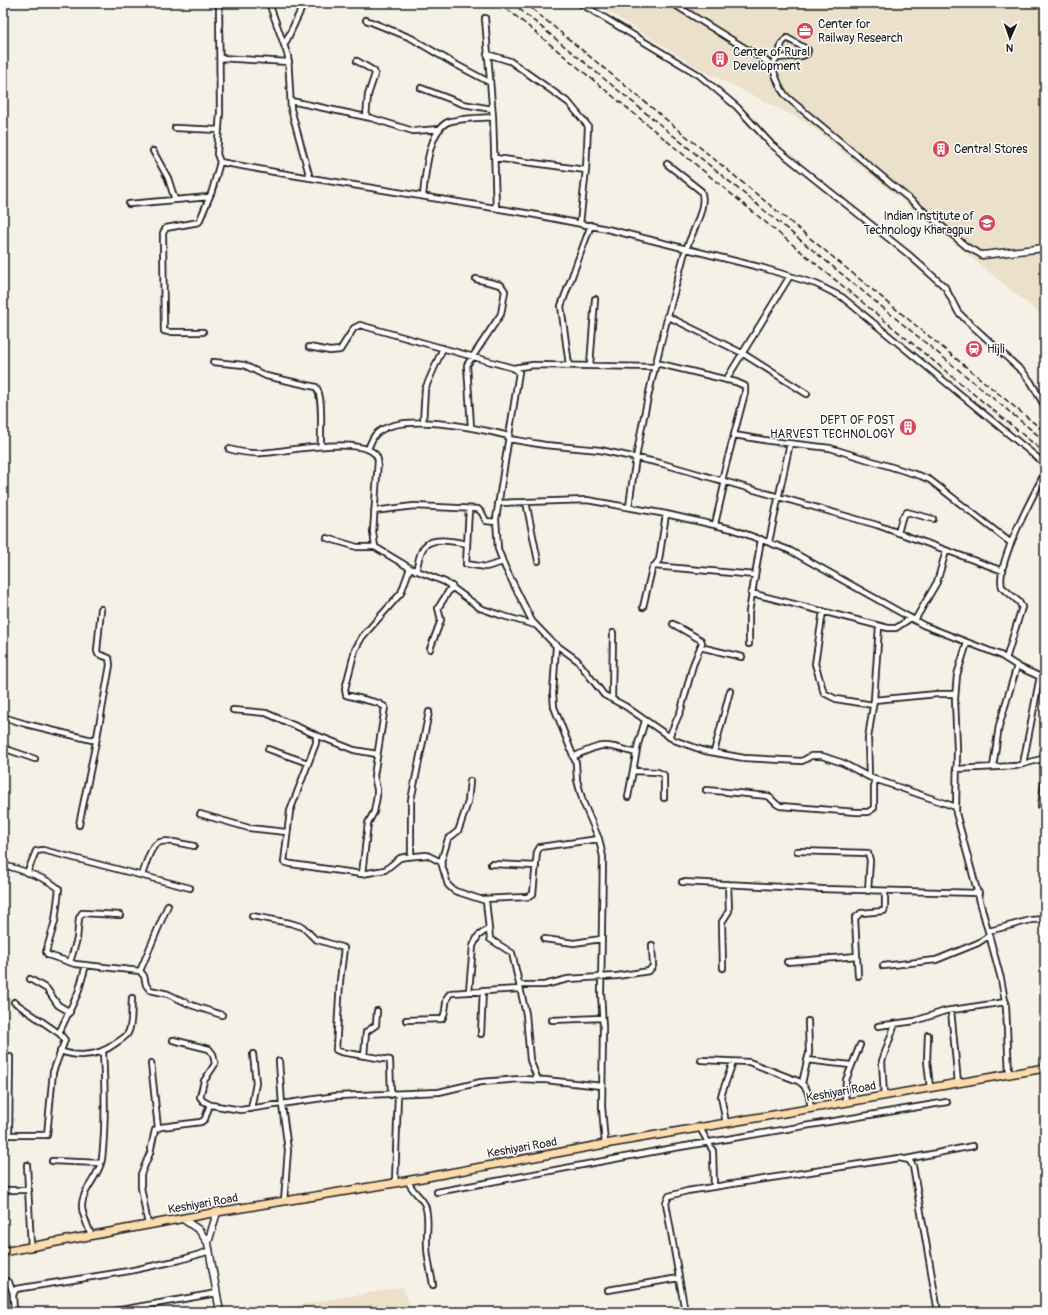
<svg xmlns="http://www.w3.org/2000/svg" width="1048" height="1315" font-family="Pangolin,sans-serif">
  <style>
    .built { fill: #ebe0ca }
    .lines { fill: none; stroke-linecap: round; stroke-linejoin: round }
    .minor-casing { stroke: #1c1c1c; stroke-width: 8 }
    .tertiary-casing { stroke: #1c1c1c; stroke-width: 9 }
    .primary-casing { stroke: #1c1c1c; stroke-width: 10 }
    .minor { stroke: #fff; stroke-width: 4.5 }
    .tertiary { stroke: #fff; stroke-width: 6 }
    .primary { stroke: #fcdcac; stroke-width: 7 }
    .rail { stroke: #1c1c1c; stroke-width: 1.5; stroke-dasharray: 6 3; stroke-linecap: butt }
    .labels { text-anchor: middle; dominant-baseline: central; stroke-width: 3; stroke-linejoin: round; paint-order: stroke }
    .poi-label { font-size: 12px; fill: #1c1c1c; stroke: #fff; text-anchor: start }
    .street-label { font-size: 12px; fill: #1c1c1c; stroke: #fff }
  </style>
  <rect width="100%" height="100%" fill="#f6f1e7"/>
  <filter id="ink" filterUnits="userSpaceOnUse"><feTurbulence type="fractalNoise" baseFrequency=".025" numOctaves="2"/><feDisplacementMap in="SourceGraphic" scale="8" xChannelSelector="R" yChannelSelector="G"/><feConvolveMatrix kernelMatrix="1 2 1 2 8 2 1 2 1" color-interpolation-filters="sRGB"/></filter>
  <g filter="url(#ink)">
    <path class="built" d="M595,3H1045V318L814,128L798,118L700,69Z
      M403,1287L412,1312H261Z
      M523,1305L524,1312H477Z"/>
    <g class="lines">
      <defs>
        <path id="minor" d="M219,3L220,113L217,154L220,162L280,173L531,214L607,229L763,268L816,284L842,297L1045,464
          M269,3L288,56L291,109L310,178
          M580,3L699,75L737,107L772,145L908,254L945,287L958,312L965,319L1023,372L1031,382L1045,407
          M672,3L769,63C777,73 777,88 788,98L967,247L982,255
          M485,18L493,117L496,208
          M366,20L411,38L453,63L489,82
          M285,44L304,3
          M487,54L510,61L558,95L569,103L588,126L586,170L580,223
          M220,58L289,62
          M357,61L374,71L375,74L368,95L366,117
          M771,66L778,56L782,43L787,38L808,50L807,54L802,56L777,58
          M421,88L463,104L492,109
          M291,101L371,118L413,131L440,129
          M175,128L219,130
          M153,151L168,178L175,200
          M495,158L586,170
          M423,196C425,177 428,131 448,122C458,118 481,118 493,117
          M129,204L209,197
          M667,316L742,353L807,394
          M203,332H169L164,331L163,233L166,228L199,222L212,191L220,162
          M309,347L330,351L340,350L354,328L360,325L513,368L519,372L496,519L498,549L505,567L532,621L556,646L553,693L554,707L576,763L577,780L583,802L599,839L603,857L601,992L603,1028L602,1107L605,1144
          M213,362L244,365L266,376L316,387C324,397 320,433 321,446
          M656,363L736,382L745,386V393L722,480
          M569,365L561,306L591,225
          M590,365L595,299
          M513,368L533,365L655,367
          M726,380L790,276
          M423,423L425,389L443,348
          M471,427L467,365L501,314L505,291L501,285L476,279
          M734,435L770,441L830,448L921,476L930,480L1011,543
          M509,439L545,445L600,450L660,463L877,525L1003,571
          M229,449C240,452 251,454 262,453C283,452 373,433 378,460L373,532L375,547L410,568L445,582L480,608L500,615L535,625
          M368,449C370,444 372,439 375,435C398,410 481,429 509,436
          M526,502L538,561
          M498,503L587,500L666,514L732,529L789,550L923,625L1000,655L1019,667L1045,679
          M629,507C639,422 661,341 683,259C687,240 709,207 701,191L667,164
          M469,509L466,564L486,567L503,562
          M374,511L414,506L478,509L482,513L486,521L496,522
          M715,524L725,481
          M898,533L902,518L907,512L933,519
          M327,538L357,547H375
          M769,542L790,443
          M654,566L755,575
          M416,571C418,564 419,553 424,547C432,536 456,542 467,544
          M751,593L888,628H896L911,618
          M643,607L652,569L659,560L666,514
          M823,611L815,664L824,693L836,699L873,705
          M915,620L937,582L946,551
          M967,643L957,675L955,699L957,749L956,813L1001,979L1006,1006L1009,1074
          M555,644L577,660L604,695L625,706L674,740L705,751L744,758L802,761L811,756H822L843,763L869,777L956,807
          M749,644V612L761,539
          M700,647L742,657
          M430,649L441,620L438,608L452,586
          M1006,659L1022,607L1019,602L1002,587C995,564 1034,495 1045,472
          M612,699L613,633
          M874,700L937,694H955
          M233,710L266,713L316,735V743L290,811L284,862L291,864L362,874L385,870L400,858L405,857L427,855L441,862L448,885L451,888L455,891L486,901L490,939L512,953L526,1014L530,1060L538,1080
          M3,717L26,724L92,740L97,737L110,665L109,658L98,654L97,651L101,609
          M316,735L354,750L377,754
          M669,737L681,710L693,665L702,643L701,640L673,624
          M3,748L35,759
          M268,749L308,763
          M714,752L730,691
          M573,757C604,742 604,744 636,753
          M1043,758L1045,772
          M1023,764L1040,676
          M993,767L999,726L1017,666
          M956,769L1016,766L1045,758
          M633,771L658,772L664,775V798
          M869,777L868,738L874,700L879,626
          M706,790L768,796C773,799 774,804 780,806L856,812H868L874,808V778
          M628,797L638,744L645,721
          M1041,806L1045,777
          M200,814L249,828L286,832
          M79,825L97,737
          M797,851L868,853L870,860L868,891
          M411,856V800L429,712
          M441,862L448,839L458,831L460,826L468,802L470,781
          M491,864L536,866
          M3,865C18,869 48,878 59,889L55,921L46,952L48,955L75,964L140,971L144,976L146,985L150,990L168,994L191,1005L222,1015
          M27,873L36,851L43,850L190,888
          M362,874L368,823L374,812L377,796V789L374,776L385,707L378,703L346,695L345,689L355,650L362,637L401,593L410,568
          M142,875C155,836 155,838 194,846
          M682,882L822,889L979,893
          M483,899L527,897L533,894L537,852L540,847L599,839
          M252,916L290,923L303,927L315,939L344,948L340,981L336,1050L341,1052L390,1060L391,1095
          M989,931L1031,920L1045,919
          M544,939L574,943L601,939
          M70,962L77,939L79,918L82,913L120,915
          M787,962L857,956
          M883,966L936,960L978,943L990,935
          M723,968L722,922L729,911L728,884
          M140,971L168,905
          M858,976L855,918L861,913L884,911L885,908V891
          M30,979L47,989L58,1005L70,1012
          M519,985H544L568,979L617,976L649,971L653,966L652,945
          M469,991L473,946L478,936L488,929
          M951,1010L958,1083
          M406,1020L442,1019C448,1011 443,998 451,993L520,989
          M552,1020L602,1018
          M878,1026L915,1021L945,1011L1006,1002
          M59,1033L78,993L86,965
          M481,1034L483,990
          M928,1035L927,1061L930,1088
          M173,1040L209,1049L213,1054L215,1064L204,1081L200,1097L203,1101L211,1105
          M60,1051C80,1058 99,1056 116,1043C120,1040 126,1037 128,1033C133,1024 131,1008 132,998
          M364,1056L366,1032L376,1025L377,1011
          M701,1060L749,1062L798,1081C809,1087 809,1097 811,1108
          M807,1060L850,1065
          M279,1061L282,1105L288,1150L284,1201
          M151,1063L158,1128
          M802,1083L809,1053L808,1021
          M884,1096L882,1061L895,1024
          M845,1102L846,1080L860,1045
          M251,1109L256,1083L253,1054
          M726,1123L721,1096L733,1062
          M700,1128L713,1151L714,1187
          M3,1135H47L53,1072L65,1040L60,1034L14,1002
          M9,1135L10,1057
          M906,1159L973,1146
          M52,1161L101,1163
          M27,1165L31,1247
          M408,1181C412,1192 421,1196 425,1205C430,1219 426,1232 427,1245C427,1259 431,1272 433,1285
          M395,1183L398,1094
          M3,1190H29
          M437,1192L668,1149L947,1102
          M148,1225L141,1187V1174L150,1153L155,1130L161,1127L201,1122L205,1119L209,1107L211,1105L241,1110L336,1096L439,1092L481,1082L520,1079L545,1080L602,1086
          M91,1236C89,1227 82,1215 82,1207C81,1190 100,1176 102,1159C106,1124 105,1087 103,1052
          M3,1280L9,1282L13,1293
          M608,1290L679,1278
          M3,1312H9
          M14,1312L13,1295L16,1289L129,1271L180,1260L210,1251
          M109,1312L217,1293
          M685,1312L666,1203L669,1196L687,1191L899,1158L909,1160L913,1166L938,1312"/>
        <path id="tertiary" d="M982,255L1045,248
          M217,1212L208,1243L220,1312
          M183,1219L199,1230L208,1243"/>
        <path id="primary" d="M3,1252L217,1212L395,1183L605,1144L1045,1068"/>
      </defs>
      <use href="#minor" class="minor-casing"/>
      <use href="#tertiary" class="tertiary-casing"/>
      <use href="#primary" class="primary-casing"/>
      <use href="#minor" class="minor"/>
      <use href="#tertiary" class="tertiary"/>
      <use href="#primary" class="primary"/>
      <path class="rail" d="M500,3L1045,453
        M512,3L1045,441
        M525,3L1045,432"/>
    </g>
  </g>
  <defs>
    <symbol id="office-disc" viewBox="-11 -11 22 22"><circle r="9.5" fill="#d1495b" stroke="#fff"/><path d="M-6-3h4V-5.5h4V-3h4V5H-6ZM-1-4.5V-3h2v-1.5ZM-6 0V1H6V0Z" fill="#fff"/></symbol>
    <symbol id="building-disc" viewBox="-11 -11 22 22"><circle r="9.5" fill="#d1495b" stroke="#fff"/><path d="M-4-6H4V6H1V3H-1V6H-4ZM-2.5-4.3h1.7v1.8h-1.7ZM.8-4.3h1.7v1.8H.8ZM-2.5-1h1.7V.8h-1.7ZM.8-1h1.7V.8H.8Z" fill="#fff"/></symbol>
    <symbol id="university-disc" viewBox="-11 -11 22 22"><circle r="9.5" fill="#d1495b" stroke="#fff"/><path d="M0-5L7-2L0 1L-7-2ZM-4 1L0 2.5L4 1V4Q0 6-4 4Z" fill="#fff"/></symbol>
    <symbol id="station-disc" viewBox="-11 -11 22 22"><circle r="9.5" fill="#d1495b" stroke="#fff"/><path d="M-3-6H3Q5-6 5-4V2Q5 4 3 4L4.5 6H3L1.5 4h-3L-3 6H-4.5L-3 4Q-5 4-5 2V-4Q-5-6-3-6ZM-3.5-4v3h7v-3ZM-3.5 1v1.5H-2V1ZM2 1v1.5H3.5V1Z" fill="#fff"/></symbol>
  </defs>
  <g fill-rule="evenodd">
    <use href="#office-disc" x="795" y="21" width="20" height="20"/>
    <use href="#building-disc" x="710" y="49" width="20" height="20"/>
    <use href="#building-disc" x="931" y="139" width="20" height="20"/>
    <use href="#university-disc" x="977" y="213" width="20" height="20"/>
    <use href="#station-disc" x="964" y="339" width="20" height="20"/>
    <use href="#building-disc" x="898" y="417" width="20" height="20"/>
  </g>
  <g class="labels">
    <g class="poi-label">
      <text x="818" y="24">Center for<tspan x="818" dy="14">Railway Research</tspan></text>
      <text x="733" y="52">Center of Rural<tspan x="733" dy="14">Development</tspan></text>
      <text x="954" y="149">Central Stores</text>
      <text x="974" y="216" text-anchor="end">Indian Institute of<tspan x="974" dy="14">Technology Kharagpur</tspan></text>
      <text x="987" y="349">Hijli</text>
      <text x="895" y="420" text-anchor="end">DEPT OF POST<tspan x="895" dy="14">HARVEST TECHNOLOGY</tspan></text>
    </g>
    <g class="street-label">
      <text transform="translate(841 1092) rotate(-10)">Keshiyari Road</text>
      <text transform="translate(522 1148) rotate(-10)">Keshiyari Road</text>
      <text transform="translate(203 1204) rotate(-10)">Keshiyari Road</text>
    </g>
  </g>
  <rect width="1048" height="1315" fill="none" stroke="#fff" stroke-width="16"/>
  <rect x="8" y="8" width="1032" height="1299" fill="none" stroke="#1c1c1c" stroke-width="1.5" filter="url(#ink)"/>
  <g transform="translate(1010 38) rotate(182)" stroke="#ffffff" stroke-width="3" paint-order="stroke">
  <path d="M0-3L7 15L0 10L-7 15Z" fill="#1c1c1c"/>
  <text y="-6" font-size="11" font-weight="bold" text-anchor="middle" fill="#1c1c1c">N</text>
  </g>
</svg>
